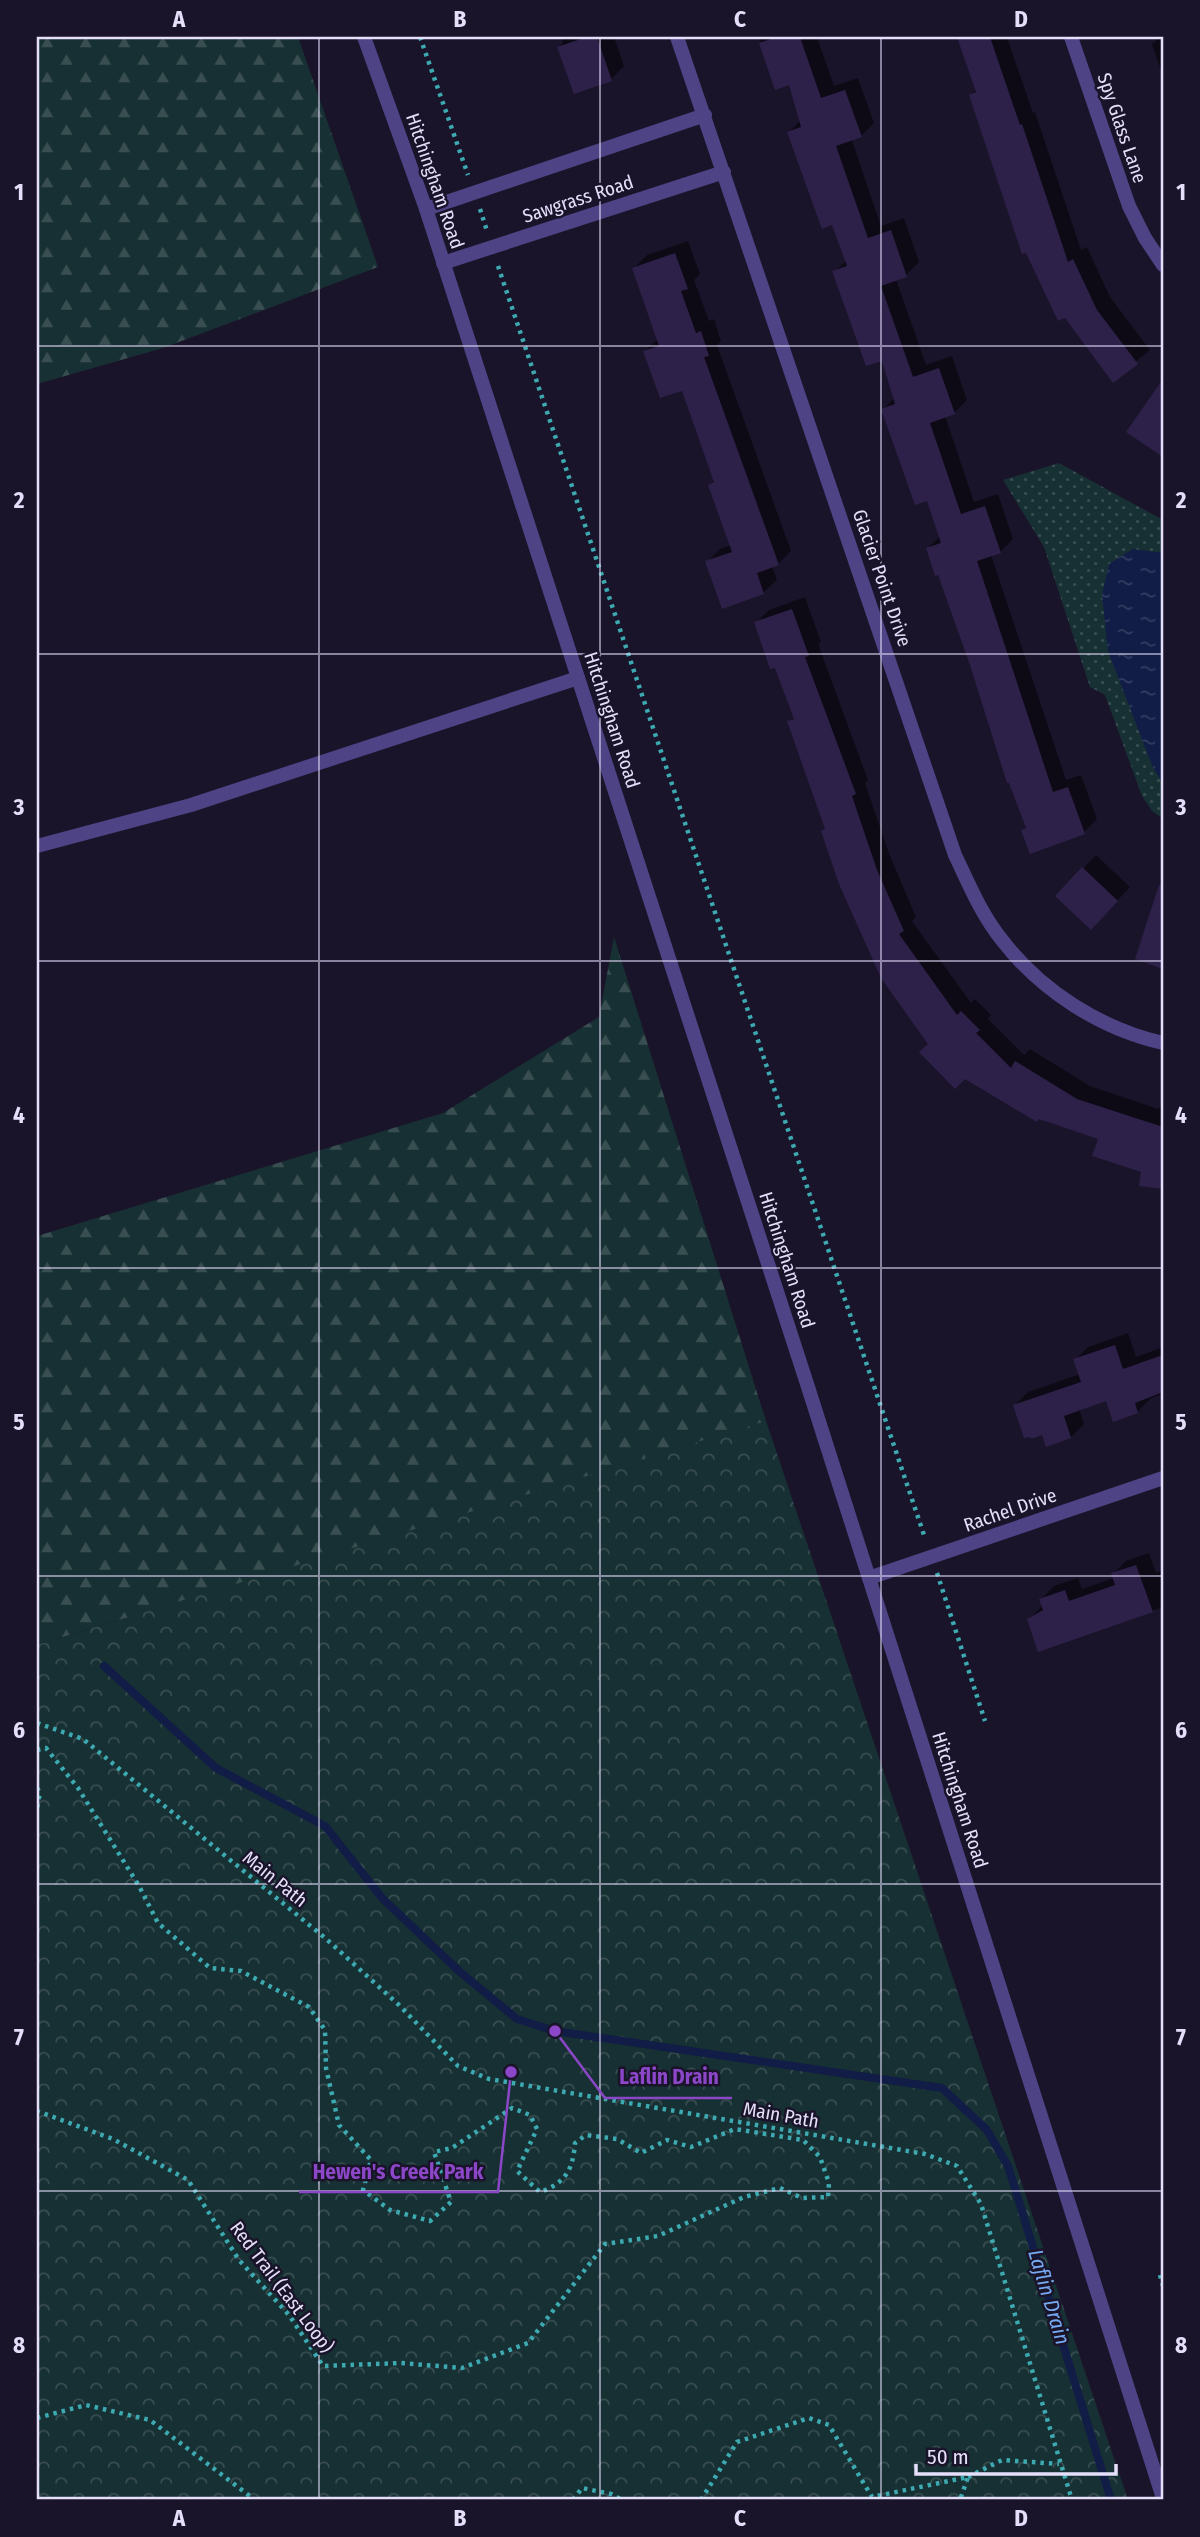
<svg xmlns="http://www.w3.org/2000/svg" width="1200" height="2537" font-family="'Fira Sans Condensed',sans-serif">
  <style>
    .grass { fill: url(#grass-dots) }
    .forest { fill: url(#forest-firs) }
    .park { fill: url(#park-crowns) }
    .water { fill: url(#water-ripples) }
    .shadow { fill: #0007 }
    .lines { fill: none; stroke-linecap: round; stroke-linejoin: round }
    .stream { stroke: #111d46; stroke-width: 8 }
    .building { fill: #2e2149 }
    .path { stroke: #3daab2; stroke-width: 4.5; stroke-dasharray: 3.5 5; stroke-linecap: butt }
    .service { stroke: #4e4384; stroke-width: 14 }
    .minor { stroke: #4e4384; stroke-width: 14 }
    .tertiary { stroke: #4e4384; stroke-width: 14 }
    .grid { fill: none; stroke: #e6dffc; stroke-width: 2; stroke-opacity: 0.55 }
    .labels { text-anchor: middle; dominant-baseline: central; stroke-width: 5; stroke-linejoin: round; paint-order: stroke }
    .street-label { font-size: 19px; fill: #e6dffc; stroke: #1a142a }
    .water-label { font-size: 21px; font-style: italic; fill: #77a9f2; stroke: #1a142a }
    .leader { fill: none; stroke: #8b47c8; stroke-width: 2.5 }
    .callout-dot { fill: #8b47c8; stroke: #1a142a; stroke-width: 2.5 }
    .callout-label { font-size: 21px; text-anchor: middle; font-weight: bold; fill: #8b47c8; stroke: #1a142a; stroke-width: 5; stroke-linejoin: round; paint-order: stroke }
    .neatline { fill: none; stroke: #e6dffc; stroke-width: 2.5 }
    .grid-label { font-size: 23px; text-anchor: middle; font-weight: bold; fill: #e6dffc }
  </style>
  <defs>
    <pattern id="grass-dots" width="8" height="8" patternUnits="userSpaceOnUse" patternTransform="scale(1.75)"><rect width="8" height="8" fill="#173033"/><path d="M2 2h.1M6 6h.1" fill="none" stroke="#394e51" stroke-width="1.8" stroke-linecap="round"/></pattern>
    <pattern id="forest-firs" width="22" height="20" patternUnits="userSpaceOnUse" patternTransform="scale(1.75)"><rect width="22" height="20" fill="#173033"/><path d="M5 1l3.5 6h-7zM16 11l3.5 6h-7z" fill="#394e51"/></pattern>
    <pattern id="park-crowns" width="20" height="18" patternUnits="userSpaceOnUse" patternTransform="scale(1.75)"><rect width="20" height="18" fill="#173033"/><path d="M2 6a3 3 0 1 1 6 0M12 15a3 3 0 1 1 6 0" fill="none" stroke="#394e51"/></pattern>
    <pattern id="water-ripples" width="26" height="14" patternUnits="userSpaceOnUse" patternTransform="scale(1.75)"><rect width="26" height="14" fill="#111d46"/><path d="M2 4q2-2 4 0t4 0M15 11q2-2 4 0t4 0" fill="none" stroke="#343d62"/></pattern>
  </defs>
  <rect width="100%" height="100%" fill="#1a142a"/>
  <path class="grass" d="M1059,463L1163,520V819L1152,811L1142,796L1105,695L1090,687L1044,547L1003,480Z"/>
  <path class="forest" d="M37,37H298L378,267L163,348L37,384Z
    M614,937L766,1421L37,2500L118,1620L37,1645V1236L443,1113L599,1017Z"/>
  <path class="park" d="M766,1421L1128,2500H37V1645Z"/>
  <path class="water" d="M1133,549L1163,553V783L1153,768L1108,651L1102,595L1109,564Z"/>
  <path class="shadow" d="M561,37H614L624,66L611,79L559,47L563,43Z
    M759,37H817L834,86L858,78L874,123L861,136L852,140L881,226L904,218L919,262L906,275L896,279L926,365L952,356L967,400L954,413L945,416L974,502L998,494L1013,539L1000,552L991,555L1066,780L1081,775L1097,819L1084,832L1023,830L1027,826L972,665L928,548L940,536L928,499L883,410L895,397L883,359L834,272L847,260L833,223L789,132L801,120L790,83L776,88Z
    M959,37H1007L1033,113L1035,112L1081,250L1087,247L1110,297L1150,350L1113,380L971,95L977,89Z
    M1155,37H1163V76L1152,44L1156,41Z
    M688,241L700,274L694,280L709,321L714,319L721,341L717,345L791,551L778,564L772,566L777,580L763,593L707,562L720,549L731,545L710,485L715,480L683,389L645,351L659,338L634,268L647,255Z
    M805,597L821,642L818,644L868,780L865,783L890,856L916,917L912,921L971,1003L975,999L991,1015L988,1019L1024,1055L1030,1049L1090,1086L1158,1109L1163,1104V1187L1141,1184L1143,1171L1100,1138L930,1044L823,831L826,828L789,722L795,717L776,665L756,623L769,610Z
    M1096,855L1130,887L1104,915L1057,896Z
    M1128,1333L1136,1357L1163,1347V1394L1151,1398L1137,1412L1107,1399L1079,1409L1084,1424L1071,1437L1043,1433L1015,1405L1028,1392L1080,1374L1075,1360L1088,1347Z
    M1149,1553L1156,1573L1163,1570V1607L1040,1650L1029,1619L1042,1606L1041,1599L1054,1586L1078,1578L1082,1589L1114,1578L1113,1574L1126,1561Z"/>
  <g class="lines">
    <path class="stream" d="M104,1666L216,1768L325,1826L383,1899L459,1971L517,2019L555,2031L942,2088L987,2130L1008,2166L1111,2500"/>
  </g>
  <path class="building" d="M587,37H597L612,81L574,94L557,47Z
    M777,37H800L821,98L845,90L862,137L836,146L868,238L891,230L907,277L881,286L913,377L939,368L955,414L930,423L961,514L985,506L1001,553L977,561L1053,792L1068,787L1085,834L1030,854L1021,830L1026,828L1009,783H1007L970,665L938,575L935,576L926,548L941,543L927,501L915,505L881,409L895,404L882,361L866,366L832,271L847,266L832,225L822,229L787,132L801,127L789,85L775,90L759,43Z
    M957,37H990L1020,125L1022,124L1068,262L1073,259L1097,310L1138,364L1113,383L1065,318L1058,321L1026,253L1022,254L969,95L976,92Z
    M675,253L688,289L681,291L696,333L701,331L709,356L704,357L779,565L757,573L764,594L722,609L705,561L732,552L708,485L714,482L682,391L660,398L643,351L659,346L632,268Z
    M1163,379V457L1126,432Z
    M792,609L809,656L805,657L856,794L852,796L877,870L904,931L899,934L957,1015L961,1011L980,1030L976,1033L1011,1068L1015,1061L1077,1099L1163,1127V1189L1139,1186L1141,1172L1092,1156L1098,1139L1039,1119L1037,1122L965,1079L955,1089L919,1052L928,1044L881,978L839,884L821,831L825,829L787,721L794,719L775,668L770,669L754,622Z
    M1082,867L1118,901L1091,930L1055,896Z
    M1159,885H1163V969L1135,959Z
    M1115,1345L1123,1369L1163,1355V1392L1135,1403L1138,1413L1113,1422L1106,1401L1064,1416L1071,1438L1046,1447L1042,1435L1031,1439L1030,1437L1024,1438L1013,1405L1081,1382L1073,1359Z
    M1136,1565L1153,1612L1038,1652L1027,1619L1043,1610L1039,1599L1065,1590L1069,1601L1115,1585L1111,1573Z"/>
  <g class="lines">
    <path class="path" d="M420,37L468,175
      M480,209L487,231
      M498,266L925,1538
      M937,1573L985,1721
      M37,1723L83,1739L324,1937L399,2005L458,2066L489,2079L925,2154L957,2166L981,2204L1072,2500
      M37,1750L46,1748L78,1788L139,1886L158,1923L210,1968L241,1971L309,2007L325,2030L326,2068L339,2125L371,2160L363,2190L390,2210L430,2221L451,2202L434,2152L452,2148L512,2108L530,2115L537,2129L517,2171L540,2192C566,2183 573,2169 575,2143L586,2135L617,2139L641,2153L667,2140L691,2147L735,2129L803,2140L820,2157L829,2183L828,2197L802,2198L780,2188L744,2197L658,2236L605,2244L528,2343L462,2368L401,2363L323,2366L289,2315L239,2260L188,2180L113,2139L37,2111
      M37,1788L40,1793L37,1808
      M1160,2275L1163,2286
      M37,2418L86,2405L150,2420L255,2500
      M968,2477L1002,2460L1059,2464
      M573,2500L582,2488L611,2494L622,2500
      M701,2500L737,2442L809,2418L829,2425L872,2497L968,2477L960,2500"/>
    <path class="service" d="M37,846L191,805L578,678"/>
    <path class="minor" d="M677,37L955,855C969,884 981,914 1002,940C1041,991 1101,1029 1163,1043
      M1071,37L1129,206L1145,238L1163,265
      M426,209L705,115
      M443,263L724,172
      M869,1578L1163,1478"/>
    <path class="tertiary" d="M364,37L426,209L808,1387L1163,2498"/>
  </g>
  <path class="grid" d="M319,37V2500M600,37V2500M881,37V2500M37,346H1163M37,654H1163M37,961H1163M37,1268H1163M37,1576H1163M37,1884H1163M37,2191H1163"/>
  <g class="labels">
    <g class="street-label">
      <text transform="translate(1122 128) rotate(71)">Spy Glass Lane</text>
      <text transform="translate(435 181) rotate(71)">Hitchingham Road</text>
      <text transform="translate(578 199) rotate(-18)">Sawgrass Road</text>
      <text transform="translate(882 578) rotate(71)">Glacier Point Drive</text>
      <text transform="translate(612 720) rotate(72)">Hitchingham Road</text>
      <text transform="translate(787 1260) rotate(72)">Hitchingham Road</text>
      <text transform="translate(1010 1510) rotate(-19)">Rachel Drive</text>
      <text transform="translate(960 1800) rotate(72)">Hitchingham Road</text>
      <text transform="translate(275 1879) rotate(39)">Main Path</text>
      <text transform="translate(781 2115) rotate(10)">Main Path</text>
      <text transform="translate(282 2287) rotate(53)">Red Trail (East Loop)</text>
    </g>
    <g class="water-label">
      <text transform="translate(1049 2297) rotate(73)">Laflin Drain</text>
    </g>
  </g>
  <path class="leader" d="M555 2031L605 2098H732M511 2072L498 2192H299"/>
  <g class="callout-dot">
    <circle cx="555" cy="2031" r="7"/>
    <circle cx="511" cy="2072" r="7"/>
  </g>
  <g class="callout-label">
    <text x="669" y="2084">Laflin Drain</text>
    <text x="398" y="2179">Hewen's Creek Park</text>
  </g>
  <rect width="1200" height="2537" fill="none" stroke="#1a142a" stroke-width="77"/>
  <path d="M916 2464v10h200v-10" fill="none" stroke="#e6dffc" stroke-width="3.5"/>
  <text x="927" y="2464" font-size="21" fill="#e6dffc" stroke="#1a142a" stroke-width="5" paint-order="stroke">50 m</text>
  <rect x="38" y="38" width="1124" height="2460" class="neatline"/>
  <g class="grid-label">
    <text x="179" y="27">A</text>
    <text x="460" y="27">B</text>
    <text x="740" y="27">C</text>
    <text x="1021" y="27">D</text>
    <text x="19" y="200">1</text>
    <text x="1181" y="200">1</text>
    <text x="19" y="508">2</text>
    <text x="1181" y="508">2</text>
    <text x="19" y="815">3</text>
    <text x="1181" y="815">3</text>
    <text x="19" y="1123">4</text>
    <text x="1181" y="1123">4</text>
    <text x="19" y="1430">5</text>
    <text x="1181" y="1430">5</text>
    <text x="19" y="1738">6</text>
    <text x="1181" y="1738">6</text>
    <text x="19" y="2045">7</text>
    <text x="1181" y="2045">7</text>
    <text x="19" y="2353">8</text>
    <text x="1181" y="2353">8</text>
    <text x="179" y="2526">A</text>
    <text x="460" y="2526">B</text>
    <text x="740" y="2526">C</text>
    <text x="1021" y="2526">D</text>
  </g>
</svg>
